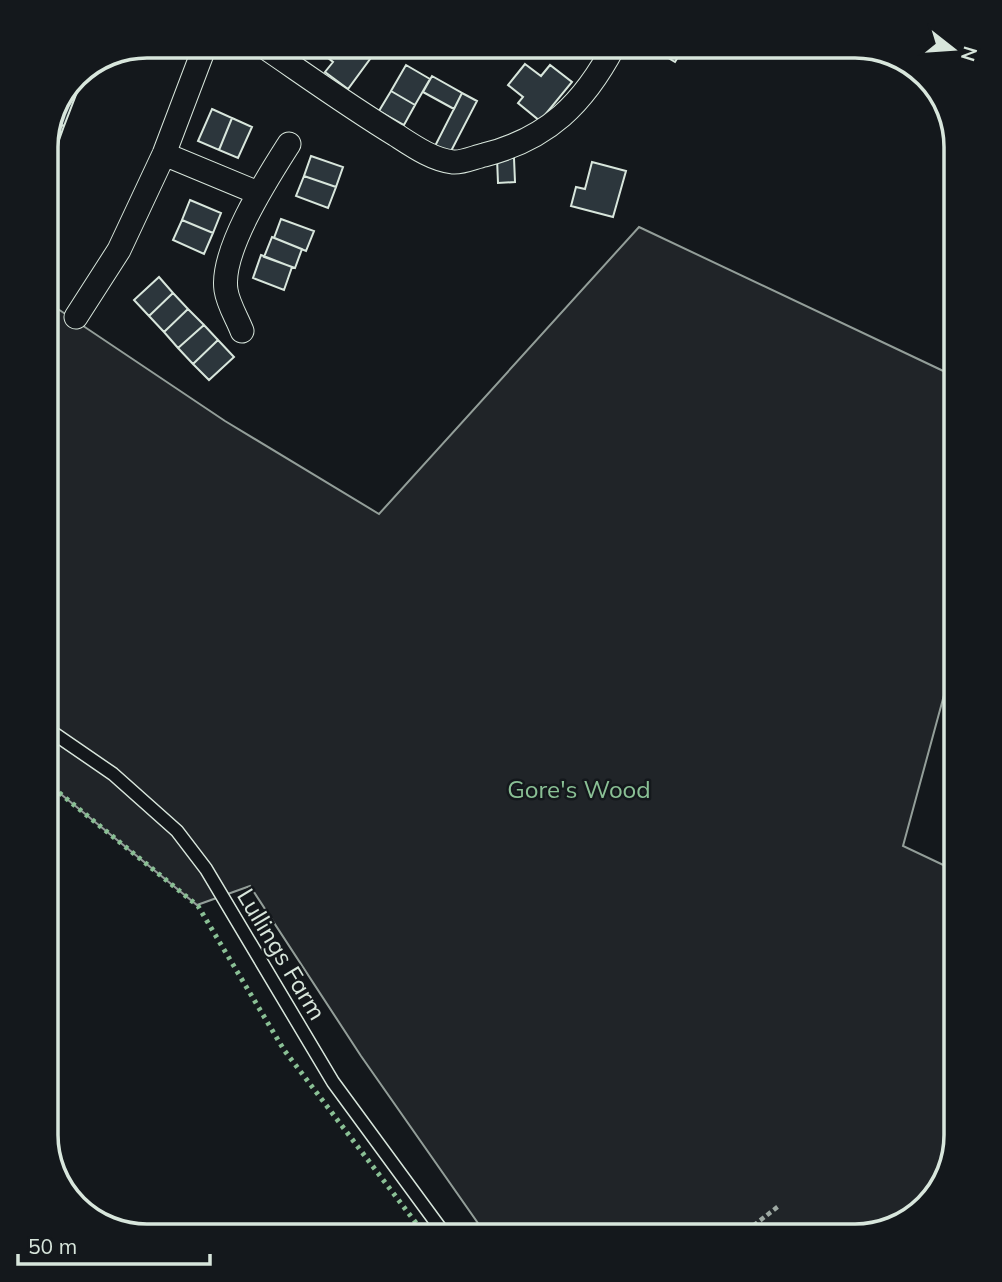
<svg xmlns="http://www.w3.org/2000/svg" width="1002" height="1282" font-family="Mulish,sans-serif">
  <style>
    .green { fill: #202428; stroke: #939e99; stroke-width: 2 }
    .building { fill: #2c363c; stroke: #d8e6dc; stroke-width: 2 }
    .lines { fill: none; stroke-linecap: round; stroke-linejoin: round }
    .service-casing { stroke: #d8e6dc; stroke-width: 15 }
    .minor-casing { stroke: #d8e6dc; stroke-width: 25 }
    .path { stroke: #9da8a2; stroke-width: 4.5; stroke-dasharray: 5 3.5; stroke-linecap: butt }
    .service { stroke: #14181c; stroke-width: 12 }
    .minor { stroke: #14181c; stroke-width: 23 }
    .hedge { stroke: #8ac095; stroke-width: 5; stroke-dasharray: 3.5 5; stroke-linecap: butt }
    .labels { text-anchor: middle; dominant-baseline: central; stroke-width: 5; stroke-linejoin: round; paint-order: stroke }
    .park-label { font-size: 24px; fill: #8ac095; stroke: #14181c }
    .street-label { font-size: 24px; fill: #d8e6dc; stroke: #14181c }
    .rim { fill: none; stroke: #d8e6dc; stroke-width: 3.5 }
  </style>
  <rect width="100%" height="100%" fill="#14181c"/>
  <path class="green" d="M639,227L956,377V651L903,846L956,871V1136L943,1186L911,1220L856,1236H487L361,1056L250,886L197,905L46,782V301L225,421L379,514Z"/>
  <path class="building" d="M322,46H360L373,55L348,89L325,72L333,62L318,50Z
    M648,46H685L675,62Z
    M525,64L541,76L550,65L572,82L540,121L518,103L523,97L508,85Z
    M406,65L430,79L415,105L391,91Z
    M79,72L84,73L74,100L66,98Z
    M432,76L462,93L454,109L423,92Z
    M391,91L415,105L404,125L379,111Z
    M462,93L477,101L449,155L434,148Z
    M66,98L74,100L64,126L54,123Z
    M212,109L232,118L219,150L198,141Z
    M232,118L252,127L238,158L219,150Z
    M54,123L64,126L54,154L46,151V139Z
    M311,156L343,167L336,187L304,176Z
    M497,158H514L515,182L498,183Z
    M592,162L626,171L613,217L571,206L576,187L585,189Z
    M304,176L336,187L328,208L296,196Z
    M190,200L221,213L213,233L182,220Z
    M281,219L314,231L306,251L274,238Z
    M182,220L213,233L204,254L173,240Z
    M272,237L302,249L295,268L264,257Z
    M261,255L292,267L284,290L253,278Z
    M159,277L173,293L149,316L134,300Z
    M173,293L188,309L164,332L149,316Z
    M188,309L204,325L178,348L164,332Z
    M204,325L218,340L193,364L178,348Z
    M218,340L234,357L209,380L193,364Z"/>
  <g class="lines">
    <defs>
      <path id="service" d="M46,728L113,774L177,831L206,869L333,1082L446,1236"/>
      <path id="minor" d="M263,46C307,76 350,107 396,135C413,146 433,160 453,162C462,163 475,157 484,155C548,139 584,103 614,46
        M164,154L258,193
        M76,317L119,250L164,154L205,46
        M242,331C237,318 228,304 226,290C220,251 268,177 289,144"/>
    </defs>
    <use href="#service" class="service-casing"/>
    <use href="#minor" class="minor-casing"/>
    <path class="path" d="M740,1236L780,1205"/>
    <use href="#service" class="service"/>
    <use href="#minor" class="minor"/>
    <path class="hedge" d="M46,782L198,906L284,1050L426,1236"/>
  </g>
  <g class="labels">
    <g class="park-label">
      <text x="579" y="789">Gore's Wood</text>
    </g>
    <g class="street-label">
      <text transform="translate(282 954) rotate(59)">Lullings Farm</text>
    </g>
  </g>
  <path d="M0 0H1002V1282H0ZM147 58H855A89 89 0 0 1 944 147V1135A89 89 0 0 1 855 1224H147A89 89 0 0 1 58 1135V147A89 89 0 0 1 147 58Z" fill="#14181c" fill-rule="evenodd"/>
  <path class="rim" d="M147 58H855A89 89 0 0 1 944 147V1135A89 89 0 0 1 855 1224H147A89 89 0 0 1 58 1135V147A89 89 0 0 1 147 58Z"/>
  <g transform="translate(953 49) rotate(107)" stroke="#14181c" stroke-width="5" paint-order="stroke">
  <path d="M0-5L12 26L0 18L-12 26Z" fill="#d8e6dc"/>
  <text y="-10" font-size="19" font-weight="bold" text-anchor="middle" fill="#d8e6dc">N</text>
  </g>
  <path d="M18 1254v10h192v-10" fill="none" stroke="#d8e6dc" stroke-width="3.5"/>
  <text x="28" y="1254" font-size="21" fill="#d8e6dc" stroke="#14181c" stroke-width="5" paint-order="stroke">50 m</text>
</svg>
